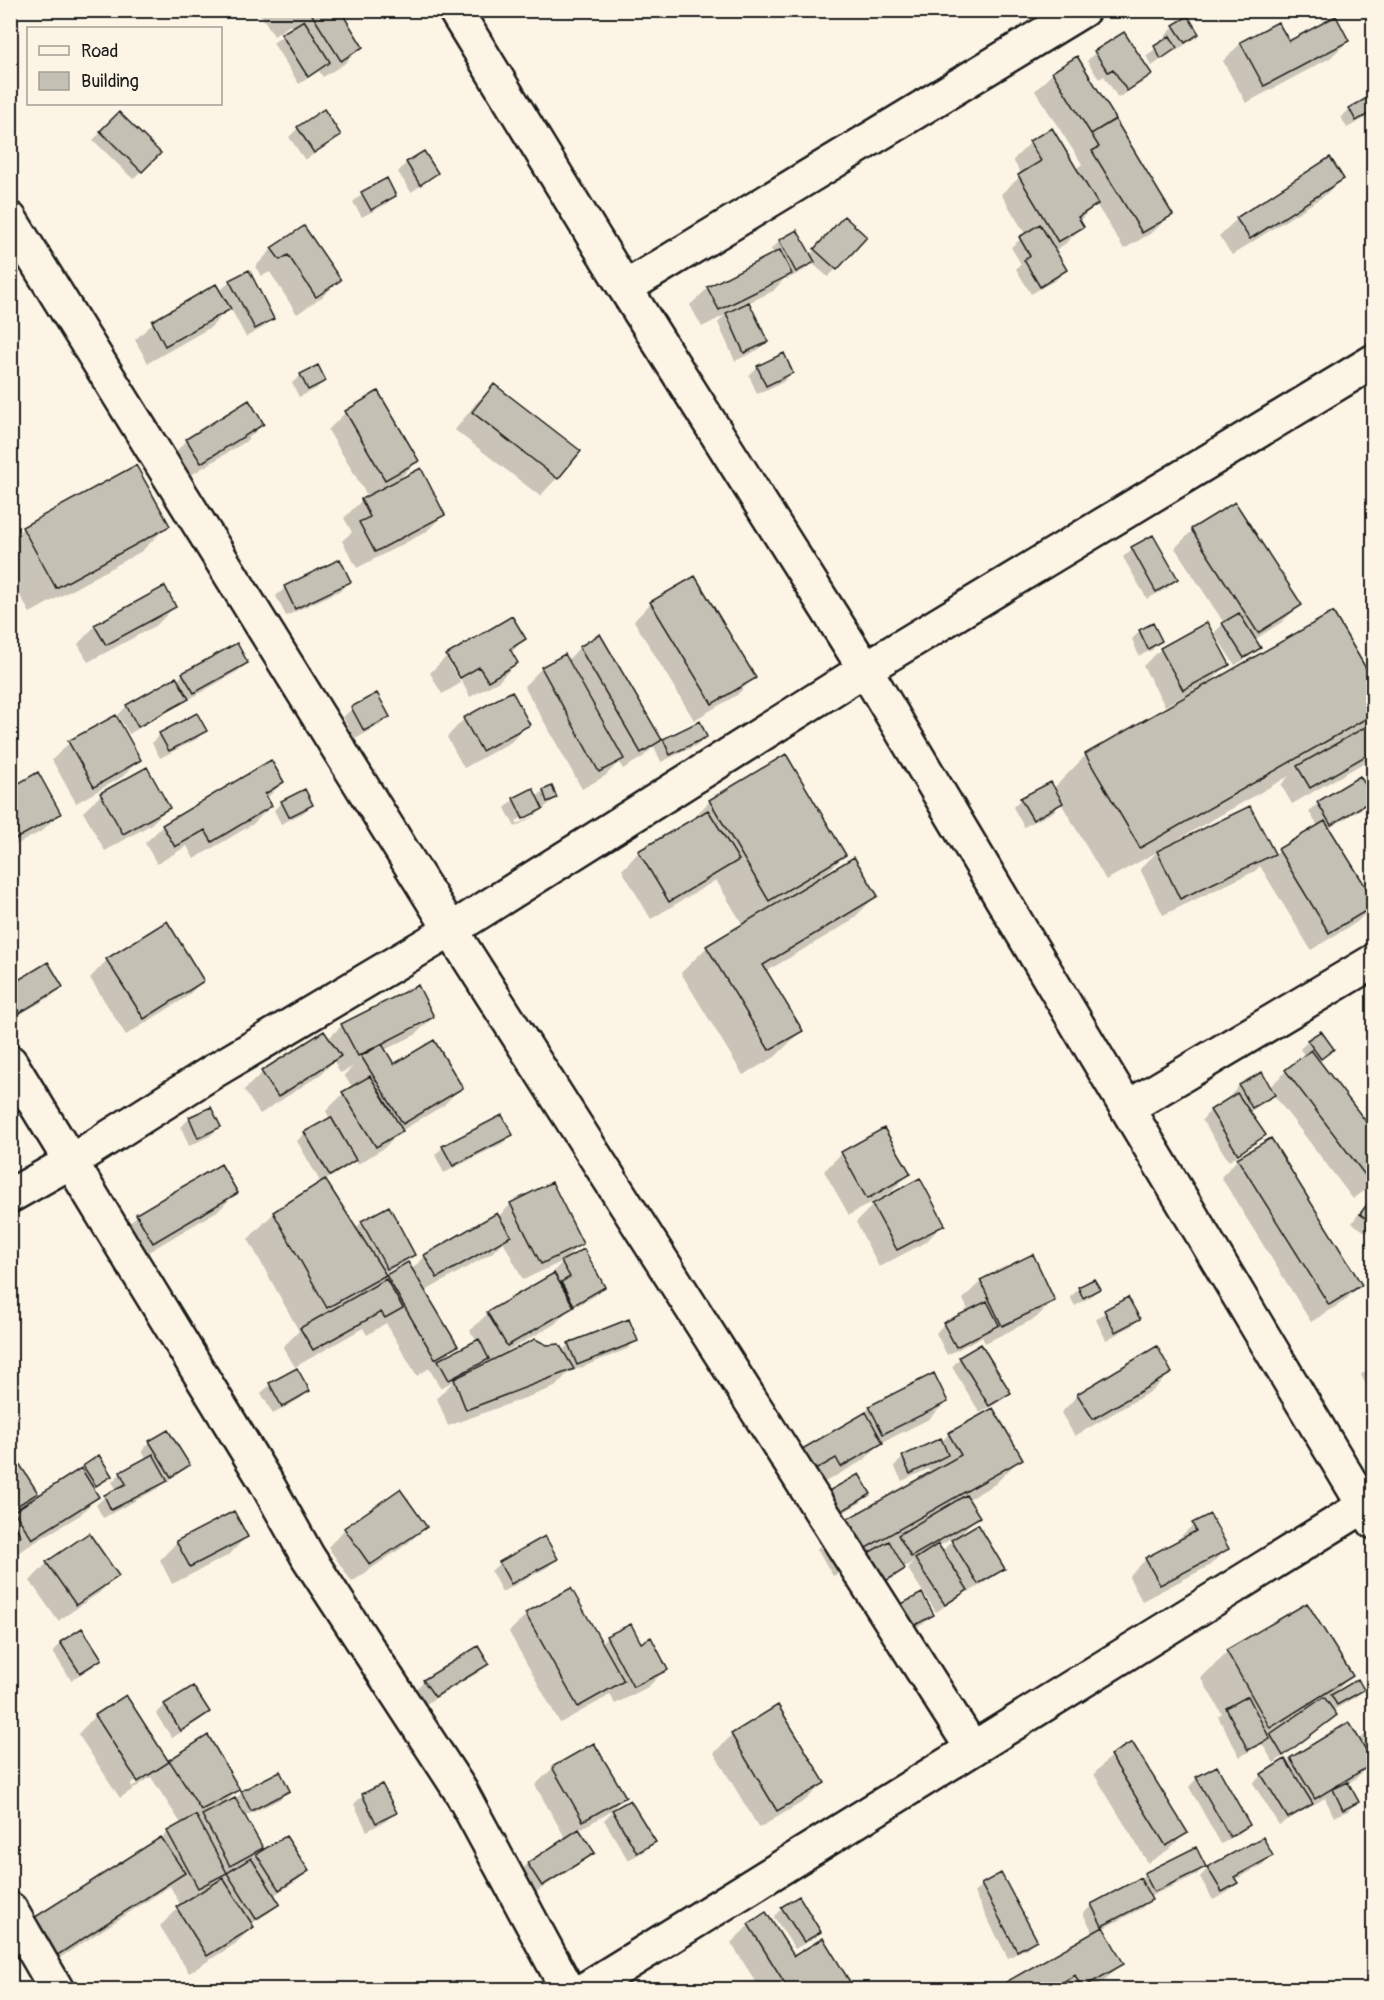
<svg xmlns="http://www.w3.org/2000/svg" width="1384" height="2000" font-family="Pangolin,sans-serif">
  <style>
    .shadow { fill: #0003; fill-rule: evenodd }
    .building { fill: #c4c0b3; stroke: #1c1c1c; stroke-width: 1.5 }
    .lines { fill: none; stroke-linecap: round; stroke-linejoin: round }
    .minor-casing { stroke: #1c1c1c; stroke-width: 38 }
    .minor { stroke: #fcf5e5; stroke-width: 33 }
  </style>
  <rect width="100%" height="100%" fill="#fcf5e5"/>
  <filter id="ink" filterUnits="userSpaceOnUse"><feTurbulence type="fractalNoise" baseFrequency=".0167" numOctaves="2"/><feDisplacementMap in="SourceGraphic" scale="12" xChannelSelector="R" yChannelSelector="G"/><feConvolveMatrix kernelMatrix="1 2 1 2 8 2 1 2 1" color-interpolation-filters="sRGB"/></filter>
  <g filter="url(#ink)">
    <path class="shadow" d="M258,10H338L362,46L344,64L323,77L319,71L299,84L273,43L292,29L290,25L274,36Z
      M1277,24L1288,43L1348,41L1330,58L1246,103L1223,61L1241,43Z
      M1174,27L1197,34L1189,42L1176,51L1175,49L1152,66L1146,56L1168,39L1166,35Z
      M1095,53L1150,74L1142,83L1118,98L1104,76L1099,79L1087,61Z
      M1053,73L1171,214L1153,232L1124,249L1096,204L1079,221L1082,227L1065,244L1054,251L1065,270L1057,279L1031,294L1016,269L1021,264L1011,247L1026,235L1001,194L1022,175L1013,160L1030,143L1075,170L1082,164L1035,91Z
      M1374,95V113L1347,128L1341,117L1350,109Z
      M119,115L159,153L133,179L93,140Z
      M298,128L339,135L331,143L305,160L289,137Z
      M423,153L436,173L428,181L411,192L398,172L406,163Z
      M1342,178L1324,196L1232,255L1219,236L1237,219Z
      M386,180L394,195L386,204L362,217L353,202L362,194Z
      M835,226L836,269L828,277L812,263L805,270L787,279L786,277L773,291L748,303L766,342L758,350L735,361L718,323L725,315L702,327L690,305L708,288L774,255L771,249L780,241L810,255Z
      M303,228L340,280L322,297L297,314L270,272L262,276L255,267L272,249Z
      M248,272L272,319L264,327L246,337L230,307L211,327L148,363L135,340L153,323L216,286L225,302L227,301L221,290L230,281Z
      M758,367L791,373L783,382L757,394L749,375Z
      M301,375L324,381L316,389L299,397L292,383Z
      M494,386L579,451L557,478L540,496L455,430L476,403Z
      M346,412L417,461L396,482L444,514L426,532L357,568L342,541L352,532L344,518L362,500L368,497L328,430Z
      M263,424L245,442L183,480L170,458L187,440Z
      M1374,432V455L1365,441Z
      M168,525L142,551L30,613L10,578V541L23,528Z
      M1192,531L1300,605L1282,622L1254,640L1259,647L1250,656L1235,665L1214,633L1224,623L1175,548Z
      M1153,537L1176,579L1168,588L1147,599L1123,557L1132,549Z
      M339,561L349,581L341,590L286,616L276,596L285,588Z
      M651,603L754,677L737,695L694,720L634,621Z
      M174,607L157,625L88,662L78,644L95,626Z
      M1140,631L1160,641L1152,650L1139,656L1132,639Z
      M600,636L662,742L664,740L706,736L697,745L661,762L654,746L643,757L623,769L619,762L605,776L582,789L524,686L542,668L565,656L567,661L579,648Z
      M524,639L511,653L516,663L499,681L470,697L450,659H447L461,683L442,694L430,673L447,656Z
      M1161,649L1228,664L1208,684L1374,685V718L1364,728L1374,723L1372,758L1292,804L1281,785L1289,776L1177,840L1179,842L1250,808L1274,855L1318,826L1309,812L1318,803L1359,778L1372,799L1364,807L1328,829L1374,905L1357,922L1311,950L1260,866L1255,871L1163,915L1140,869L1157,852L1106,880L1061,803L1053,812L1024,827L1013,807L1021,799L1053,789L1086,755L1187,698L1186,695L1165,706L1143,666Z
      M247,663L238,671L129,734L118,715L127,706L177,681L183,674Z
      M376,695L388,716L380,725L355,739L343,717L352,709Z
      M464,719L528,724L511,742L464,768L447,737Z
      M205,730L197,739L160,758L152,743L160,734Z
      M69,743L139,760L122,777L76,803L52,760Z
      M270,762L283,782L266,799L271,806L253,824L194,859L187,846L157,864L145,843L163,826Z
      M146,769L168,808L150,825L105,851L83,812L101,795Z
      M13,788L59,813L42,831L10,848V790Z
      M543,791L556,798L533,817L515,827L505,808L514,799L536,798ZM534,812V816L517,824L516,821Z
      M710,801L845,855L824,875L876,896L850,922L765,972L801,1031L775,1057L743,1075L681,973L707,947L743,925L716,880L651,919L622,870L639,852L688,823Z
      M282,802L312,805L303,813L281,824L274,810Z
      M107,960L203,981L185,998L126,1035L90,978Z
      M10,986L61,987L52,996L10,1020Z
      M417,987L433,1017L415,1035L384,1050L394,1066L461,1087L444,1105L401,1131L384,1148L358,1164L355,1159L346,1168L324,1181L355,1229L362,1222L413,1255L404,1263L383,1274L385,1277L408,1264L411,1270L425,1256L497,1215L498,1217L511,1204L581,1243L563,1261L523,1280L503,1241L492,1253L424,1292L456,1345L443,1358L477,1341L470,1331L488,1313L555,1273L554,1271L563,1261L603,1287L595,1296L567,1311L555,1324L507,1351L508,1354L562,1351L569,1344L636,1341L627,1349L568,1373L555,1387L448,1426L437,1398L454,1381L440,1388L429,1368L417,1376L386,1323L367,1335L363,1328L295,1367L283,1347L299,1331L248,1239L274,1213L321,1183L297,1141L305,1133L330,1119L326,1111L343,1094L353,1088L344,1075L353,1067L340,1073L334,1061L321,1074L260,1114L244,1090L262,1073L323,1033L328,1039L342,1025ZM487,1359L490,1363L477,1369Z
      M1308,1041L1332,1049L1318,1062L1374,1135V1184L1353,1199L1273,1094L1264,1103L1249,1112L1265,1135L1256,1143L1229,1161L1202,1120L1210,1111L1233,1097L1231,1095L1239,1086L1261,1075L1269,1088L1286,1071L1305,1056L1300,1049Z
      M1374,1095V1114L1364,1107Z
      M190,1118L219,1127L210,1136L189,1146L181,1127Z
      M883,1130L909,1174L891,1192L849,1215L824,1171L842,1153Z
      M511,1135L503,1143L444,1173L435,1155L443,1147Z
      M1238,1159L1361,1285L1343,1302L1311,1322L1221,1177Z
      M220,1166L237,1192L219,1210L135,1260L119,1233L137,1216Z
      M1374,1193V1227L1367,1233L1352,1223Z
      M873,1205L943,1224L926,1242L879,1267L856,1222Z
      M981,1281L1053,1301L1036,1318L985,1343L982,1337L947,1355L936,1333L944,1324L969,1312L963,1299Z
      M1079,1289H1098L1090,1297L1075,1306L1070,1297Z
      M1128,1299L1138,1319L1130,1327L1106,1340L1096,1320L1105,1312Z
      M960,1358L1009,1392L1000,1401L980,1413L952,1367Z
      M1374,1364V1388L1369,1390L1361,1375Z
      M296,1370L308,1391L300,1399L273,1414L261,1393L270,1385Z
      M1171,1372L1153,1390L1075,1436L1061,1413L1078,1395Z
      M947,1401L929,1419L881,1443L864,1460L823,1483L819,1475L792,1490L870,1407Z
      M949,1434L1021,1458L995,1484L967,1500L978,1516L957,1537L1003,1568L994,1577L969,1592L967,1589L958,1598L936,1612L908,1569L914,1561L903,1568L895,1577L872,1591L855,1564L833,1576L817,1549L842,1523L931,1473L928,1469L902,1481L894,1466L903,1458L941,1442ZM954,1537L955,1538L941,1552L938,1547Z
      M150,1442L188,1465L157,1489L103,1518L96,1505L105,1497L117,1490L112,1482L121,1473L147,1459L142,1451Z
      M10,1452L36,1493L27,1504L84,1467L110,1476L92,1490L97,1497L80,1515L14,1555L10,1551Z
      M869,1494L860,1503L828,1521L818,1503Z
      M1193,1525L1227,1548L1209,1566L1142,1601L1129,1577L1146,1559L1175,1542Z
      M425,1527L407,1544L352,1582L328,1547L345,1529Z
      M246,1537L229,1555L172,1584L160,1560L177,1542Z
      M556,1559L548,1567L502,1592L491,1571L500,1563Z
      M47,1563L117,1575L99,1593L58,1621L30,1581Z
      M526,1615L601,1643L607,1637L640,1645L666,1669L648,1687L615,1704L610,1694L605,1698L560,1723L509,1632Z
      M932,1615L923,1624L893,1639L882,1619Z
      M61,1643L100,1659L92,1667L71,1680L53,1652Z
      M1227,1652L1351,1676L1333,1694L1362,1690L1354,1698L1332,1711L1335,1715L1327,1723L1274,1763L1262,1744L1240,1757L1218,1717L1222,1714L1201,1678Z
      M487,1664L479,1672L426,1704L416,1689L424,1681Z
      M192,1688L208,1712L200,1720L172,1738L156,1714L165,1705Z
      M125,1697L168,1764L170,1762L238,1790L224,1804L235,1799L242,1793L288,1790L280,1799L244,1817L261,1848L252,1857L285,1838L307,1871L298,1880L273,1896L278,1904L270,1912L251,1924L252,1927L235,1944L189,1973L160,1926L181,1906L170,1886L35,1974L161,1839L168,1832L182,1825L151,1777L120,1798L78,1734L95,1716ZM149,1773V1776L132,1787L131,1784Z
      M1374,1727V1764L1372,1762L1355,1779L1347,1784L1357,1802L1348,1811L1334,1817L1325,1798L1279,1825L1253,1783L1262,1775L1286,1764L1291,1759L1359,1740Z
      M732,1735L823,1783L806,1800L759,1828L714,1753Z
      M1111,1756L1186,1833L1168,1850L1148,1863L1094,1774Z
      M553,1768L624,1797L607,1814L578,1830L593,1853L584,1861L533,1894L519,1872L528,1864L566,1839L535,1785Z
      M1197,1778L1249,1825L1240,1833L1221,1844L1189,1787Z
      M382,1786L395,1813L386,1821L367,1831L354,1804L363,1795Z
      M630,1802L654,1842L645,1851L628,1860L604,1820L612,1812Z
      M1271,1856L1263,1865L1234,1880L1236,1883L1228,1892L1213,1900L1200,1877L1208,1868Z
      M1204,1867L1196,1875L1149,1897L1150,1899L1142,1908L1102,1929L1122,1963L1104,1981L1089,1990H998L1094,1934L1083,1914L1092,1905L1139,1880L1145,1874Z
      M982,1885L1035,1940L1027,1948L1008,1958L974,1893Z
      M782,1908L819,1931L811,1940L795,1949L774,1917Z
      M749,1925L794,1958L854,1990H761L731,1943Z"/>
    <path class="building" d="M309,10H340L363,47L341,61Z
      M1188,16L1199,34L1185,43L1173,25Z
      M1336,16L1349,41L1264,86L1240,42L1278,22L1289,41Z
      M304,20L330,62L308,77L281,34Z
      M1124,32L1152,74L1127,91L1113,69L1108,72L1094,51Z
      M1170,36L1177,48L1161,59L1154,46Z
      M1077,56L1116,119L1091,134L1052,72Z
      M1374,94V111L1356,121L1349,108Z
      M324,109L341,135L314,153L297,127Z
      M119,112L161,153L142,172L100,131Z
      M1115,119L1173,215L1142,233L1092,151L1099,147L1091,134Z
      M1052,128L1098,204L1078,217L1084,227L1058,242L1018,175L1041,161L1029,141Z
      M424,151L438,173L420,185L406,162Z
      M1330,157L1344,179L1250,239L1236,218Z
      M387,178L396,196L371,210L361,192Z
      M844,216L867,237L837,270L814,249Z
      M1040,224L1067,270L1040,287L1024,260L1030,256L1019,237Z
      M304,226L341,280L316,297L288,255L280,260L271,248Z
      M797,230L815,262L796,272L779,240Z
      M780,250L792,274L719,310L707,287Z
      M249,270L274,319L255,329L229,280Z
      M216,284L231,309L165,346L152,321Z
      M749,302L768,342L744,353L726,313Z
      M784,353L793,373L766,386L757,366Z
      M318,365L326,381L308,390L300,374Z
      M494,384L581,451L558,479L472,412Z
      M378,391L419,461L385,480L345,411Z
      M249,400L264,424L201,463L186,439Z
      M136,465L170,526L56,588L22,527Z
      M421,468L445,515L375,552L359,522L370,517L361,499Z
      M1235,502L1302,605L1258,633L1191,529Z
      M1153,535L1178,579L1156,592L1131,547Z
      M340,559L351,582L295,609L284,586Z
      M695,576L756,678L712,704L650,602Z
      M165,586L176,607L106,645L94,625Z
      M1333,612L1374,682V714L1140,848L1085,754Z
      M1239,613L1261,648L1244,658L1222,623Z
      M512,616L526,639L510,649L518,663L488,681L479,667L460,678L446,655Z
      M1207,622L1230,665L1183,690L1160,648Z
      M1153,623L1162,641L1148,649L1139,630Z
      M600,634L662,740L641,753L579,647Z
      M237,643L248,663L194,693L182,673Z
      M565,654L624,759L599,772L541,667Z
      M176,677L189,699L138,727L126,705Z
      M512,691L530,725L482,751L463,718Z
      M377,693L390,717L364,731L351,707Z
      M197,713L207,731L169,751L159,733Z
      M116,715L141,760L94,787L68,741Z
      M700,721L707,737L670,755L663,739Z
      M1374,722V751L1310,788L1297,766Z
      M786,754L846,855L769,901L709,800Z
      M271,760L284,782L265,794L272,806L212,842L205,830L175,847L162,825Z
      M147,767L170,808L123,834L100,793Z
      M38,772L61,814L10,842V808L14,806L10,800V792L13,791L12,787Z
      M1360,776L1374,799L1331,825L1317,802Z
      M1051,782L1063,803L1033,820L1020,798Z
      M552,786L557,798L547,802L543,790Z
      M533,788L543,809L523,819L513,798Z
      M305,789L313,805L289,817L281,801Z
      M1250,806L1275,854L1180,899L1157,851Z
      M708,810L739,860L669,902L638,851Z
      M1325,821L1374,900V906L1329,933L1278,849Z
      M854,857L878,896L763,965L803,1031L769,1050L706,946Z
      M167,921L204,981L144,1019L106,959Z
      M48,962L63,987L16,1015L10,1006V985Z
      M418,985L434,1017L358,1056L341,1024Z
      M324,1031L341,1056L278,1097L261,1071Z
      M1321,1031L1334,1049L1321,1059L1307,1040Z
      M434,1040L463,1088L403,1124L361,1056L382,1044L394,1064Z
      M1311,1050L1374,1132V1181L1371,1183L1285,1070Z
      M1262,1072L1275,1095L1252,1108L1239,1085Z
      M370,1076L403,1131L376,1147L342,1092Z
      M1237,1093L1266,1135L1238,1154L1210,1110Z
      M211,1107L221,1127L198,1138L189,1117Z
      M502,1115L513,1135L453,1166L442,1146Z
      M331,1117L356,1160L330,1176L304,1132Z
      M884,1128L911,1174L867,1199L841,1152Z
      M1271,1138L1362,1285L1329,1305L1237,1158Z
      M221,1164L238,1193L153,1243L136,1214Z
      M920,1178L945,1225L897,1250L872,1204Z
      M325,1179L386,1275L327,1308L273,1212Z
      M552,1182L583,1244L541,1264L510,1203Z
      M1374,1195V1224L1360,1214Z
      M389,1206L415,1255L387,1269L361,1221Z
      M497,1213L511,1236L437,1278L424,1255Z
      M584,1249L605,1287L574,1305L561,1282L570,1277L561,1261Z
      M1033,1254L1055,1301L1002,1326L980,1280Z
      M408,1262L458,1346L435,1359L386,1275Z
      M554,1273L574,1307L507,1346L487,1312Z
      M386,1279L403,1308L385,1318L381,1312L313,1350L300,1328Z
      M1094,1279L1100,1289L1083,1298L1078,1287Z
      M1128,1297L1140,1319L1115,1332L1104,1310Z
      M987,1301L999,1325L956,1347L943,1323Z
      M629,1319L638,1341L577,1365L568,1343Z
      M479,1339L489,1359L449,1380L438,1360Z
      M535,1339L547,1345L559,1344L574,1369L466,1410L454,1379Z
      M981,1344L1011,1393L989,1406L959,1357Z
      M1157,1346L1172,1373L1093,1419L1077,1394Z
      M297,1368L310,1391L282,1407L269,1383Z
      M934,1373L948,1402L883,1434L869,1406Z
      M993,1408L1023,1459L859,1552L842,1522L961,1455L948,1433Z
      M866,1412L883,1443L841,1467L836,1458L810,1473L797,1452Z
      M168,1430L190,1465L171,1477L149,1441Z
      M941,1438L948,1455L910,1474L902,1456Z
      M10,1449L38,1493L15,1507L10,1499Z
      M153,1454L168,1481L111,1510L104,1495L126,1484L120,1472Z
      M99,1455L112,1476L96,1486L83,1466Z
      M81,1468L99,1497L32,1539L14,1511Z
      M859,1474L871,1494L837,1514L825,1493Z
      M400,1489L427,1527L370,1565L344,1528Z
      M966,1495L980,1517L911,1557L898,1535Z
      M234,1511L248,1537L190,1567L176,1541Z
      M1210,1514L1229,1549L1160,1585L1145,1558L1196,1531L1192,1523Z
      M10,1516L21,1536L10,1541Z
      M978,1524L1005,1569L978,1584L951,1540Z
      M89,1533L119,1576L76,1605L46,1562Z
      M545,1536L558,1559L511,1584L499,1562Z
      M889,1541L905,1569L881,1584L863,1556Z
      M938,1544L968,1590L945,1605L915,1559Z
      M571,1588L624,1681L578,1707L525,1613Z
      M922,1593L934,1615L902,1632L890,1610Z
      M1307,1603L1353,1676L1270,1728L1226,1650Z
      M631,1624L641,1643L651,1637L668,1670L633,1687L606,1636Z
      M82,1628L102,1659L80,1673L60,1642Z
      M478,1646L489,1664L435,1697L423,1680Z
      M1358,1679L1364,1690L1337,1705L1331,1695Z
      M193,1686L210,1712L181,1731L164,1704Z
      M126,1695L169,1762L138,1782L95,1715Z
      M1248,1696L1270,1739L1248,1750L1226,1708Z
      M1324,1697L1337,1715L1283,1756L1270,1734Z
      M778,1705L825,1783L777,1811L731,1734Z
      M1349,1722L1374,1763L1315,1799L1290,1758Z
      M208,1735L240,1790L201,1810L169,1760Z
      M1132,1742L1188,1833L1166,1846L1110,1755Z
      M594,1743L626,1797L583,1821L552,1767Z
      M1285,1759L1313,1804L1288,1818L1261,1774Z
      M1217,1766L1250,1825L1230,1837L1196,1777Z
      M280,1771L290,1791L251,1811L241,1791Z
      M1348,1782L1359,1802L1343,1810L1333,1789Z
      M382,1784L397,1813L376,1823L362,1794Z
      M235,1798L263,1848L230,1866L202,1815Z
      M630,1800L656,1842L637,1853L612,1810Z
      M196,1815L227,1873L198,1888L167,1831Z
      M579,1829L595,1853L542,1886L527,1863Z
      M286,1836L309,1871L279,1890L256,1854Z
      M161,1837L185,1873L53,1958L29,1921Z
      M1263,1837L1273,1856L1234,1877L1238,1883L1222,1892L1207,1867Z
      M1196,1847L1206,1867L1154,1892L1144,1873Z
      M251,1858L280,1904L256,1919L227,1873Z
      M1001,1873L1037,1940L1017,1951L981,1884Z
      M223,1878L254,1927L207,1956L176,1907Z
      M1140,1878L1152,1900L1102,1926L1091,1904Z
      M799,1896L821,1932L804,1942L781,1907Z
      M766,1912L794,1956L823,1938L855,1990H789L748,1924Z
      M1103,1927L1124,1964L1082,1988L1075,1975L1049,1990H1001L999,1986Z"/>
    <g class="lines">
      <defs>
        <path id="minor" d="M455,10L625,288L865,669L1374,1522
          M10,219L451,930L972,1748
          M625,288L1083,10
          M10,1062L266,1482L308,1557L460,1790L568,1990
          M1127,1108L1374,961
          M10,1196L70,1162L214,1071L451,930L865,669L1374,361
          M10,1909L57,1990
          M584,1990L1364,1506"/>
      </defs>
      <use href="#minor" class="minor-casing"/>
      <use href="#minor" class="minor"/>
    </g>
  </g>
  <rect width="1384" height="2000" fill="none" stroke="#fcf5e5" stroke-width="36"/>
  <rect x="18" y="18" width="1348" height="1964" fill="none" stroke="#1c1c1c" stroke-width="2" filter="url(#ink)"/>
  <rect x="27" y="27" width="195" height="78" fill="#fcf5e5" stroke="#a29e95" stroke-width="1.5"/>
  <rect x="39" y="46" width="30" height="9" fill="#fcf5e5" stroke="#a29e95" stroke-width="1.5"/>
  <text x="81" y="57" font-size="18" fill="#1c1c1c">Road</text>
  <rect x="39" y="72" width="30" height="18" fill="#c4c0b3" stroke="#a29e95" stroke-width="1.5"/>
  <text x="81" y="87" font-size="18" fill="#1c1c1c">Building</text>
</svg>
